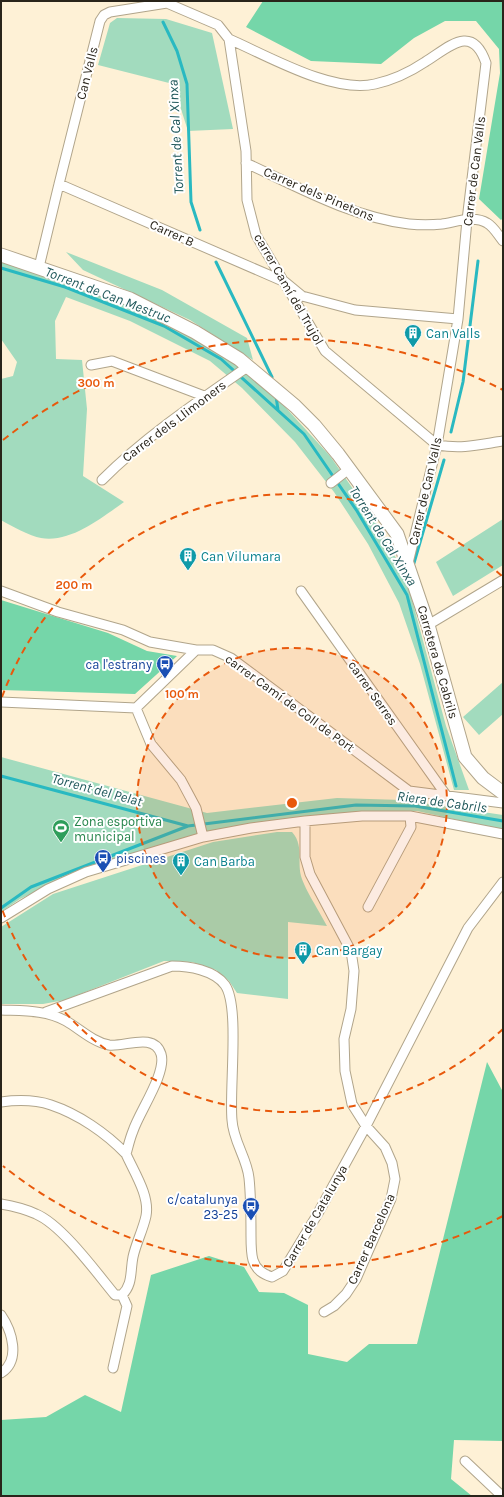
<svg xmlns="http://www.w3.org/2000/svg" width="504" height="1497" font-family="Karla,sans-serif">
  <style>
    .green { fill: #a2dbbe }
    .forest { fill: #75d6a9 }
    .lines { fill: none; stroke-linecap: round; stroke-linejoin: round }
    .stream { stroke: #29b9c1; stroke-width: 3 }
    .street-casing { stroke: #b1a58b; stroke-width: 11 }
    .secondary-casing { stroke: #b1a58b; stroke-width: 15 }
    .street { stroke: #fff; stroke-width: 9 }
    .secondary { stroke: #fff; stroke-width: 13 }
    .ring { fill: none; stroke: #e8590c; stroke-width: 2; stroke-dasharray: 7 5 }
    .labels { text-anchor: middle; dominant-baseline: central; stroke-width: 4; stroke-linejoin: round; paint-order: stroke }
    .street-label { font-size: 13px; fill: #29241a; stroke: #fff }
    .culture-label { font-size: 13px; fill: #0d838f; stroke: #fff; text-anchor: start }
    .transit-label { font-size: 13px; fill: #164399; stroke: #fff; text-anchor: end }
    .leisure-label { font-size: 13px; fill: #27864d; stroke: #fff; text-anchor: start }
    .water-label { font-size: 14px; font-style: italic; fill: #20585b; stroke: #fff }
    .centre { fill: #e8590c; stroke: #fff; stroke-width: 2 }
    .ring-label { font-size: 12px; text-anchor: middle; font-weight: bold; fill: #e8590c; stroke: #fff; stroke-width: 4; stroke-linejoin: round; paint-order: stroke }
  </style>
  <rect width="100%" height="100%" fill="#fef1d6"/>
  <path class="green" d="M117,18L166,19L212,33L233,129L188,131L173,84L98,65L110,23Z
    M66,252L162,290L247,338L253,360L190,320L83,270Z
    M1,260L124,301L223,355L250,375L286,408L330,456L374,519L396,558L411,596L446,726L469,790H454L420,664L399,603L368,544L334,492L295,442L242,388L210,361L130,321L66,297L55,321L56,359L82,360L87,409L83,476L124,502C101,518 71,543 41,538C30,536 11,526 1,520V379L13,376L17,362L1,339Z
    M503,519V565L453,596L436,562Z
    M503,682V714L479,735L463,717Z
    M1,757L207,813L337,798L402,800L503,815V830L417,811L378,812L276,822L58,881L20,899L1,912Z
    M277,832H292C304,845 297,861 301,876C305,890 320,912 327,926L288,922V999L237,993L229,981L216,970L192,962L164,961L65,1000L43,1004H1V927L53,894L213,842Z"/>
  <path class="forest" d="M263,1H503V218L501,220L479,199L500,73L499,49L476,21H445L414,38L381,64L311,61L246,27Z
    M1,600L108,633L147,651L177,656L135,694L1,690Z
    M487,1062L503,1092V1441L454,1440L451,1479L472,1496H1V1420L46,1417L85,1395L121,1412L151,1275L209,1256L244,1267L259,1292L284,1293L308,1305V1354L347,1362L369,1344H417Z"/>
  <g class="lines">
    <path class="stream" d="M163,22L177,51L187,84L191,202L200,230
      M216,262L272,377
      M1,268L65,287L164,326L221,359L304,434L357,511L407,595L456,786
      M276,396L278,410
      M451,432L463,382L478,261
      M414,563L444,460
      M1,776L188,826
      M1,908L31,887L188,826L356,805L415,806L503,821"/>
    <defs>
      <path id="street" d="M229,39C268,56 333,94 375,84C393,80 410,72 425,62C448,48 472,22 486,63L467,220L458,319L437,445L408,563
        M246,163C298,187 351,217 409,224C419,225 432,225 442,224C456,222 474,215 487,223C494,227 498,235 503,241
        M59,184L285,282L302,296L355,310L458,319
        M39,267L59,184L100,21L104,15L110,12L167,3L218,25L229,39L246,151L247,200L256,235L325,351L437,445C463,449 477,445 503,441
        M91,365L112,361L204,396
        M102,480C144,438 194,404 243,370L250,368
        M331,483L349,469
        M1,591L58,612L123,630L150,642L196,650H213L231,658L409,791L503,803
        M301,591L446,795
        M428,625L503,580
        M196,650L136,708L151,744L181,780L196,808L203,837
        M1,702L136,708
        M305,821V857L310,874L351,951L354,971L351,1009L344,1039L345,1071L352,1104L366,1126L385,1147L392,1163L395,1179L391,1199L356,1279L346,1294L334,1306L324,1312
        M368,907L411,827L410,816
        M1,918L48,889L86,872L203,837L251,828L305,821L362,816H410L503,834
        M1,1010C24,1011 46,1010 66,1021C80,1029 93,1042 109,1045C125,1047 154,1032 161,1054C167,1073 139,1112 133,1131C130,1138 128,1147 126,1154C134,1172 150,1196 146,1216C143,1230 136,1243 133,1257C130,1272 133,1284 122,1295L127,1306L113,1368
        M46,1012L172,966C189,966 214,970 225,985C240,1006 229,1090 232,1120C233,1141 247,1158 249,1178C251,1197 251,1217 251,1236C251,1244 251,1253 253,1260C256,1270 263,1274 272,1277L283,1271L317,1215L366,1126L468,928L503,882
        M1,1102C16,1100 36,1100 51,1105C78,1114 106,1133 126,1154
        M1,1204C13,1206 25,1209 36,1214C62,1225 96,1272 115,1295H122
        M1,1315C12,1331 21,1360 1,1373
        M465,1461L502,1496"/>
      <path id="secondary" d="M1,255L130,299L195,332L239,359L295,406L314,425L338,454L397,534L428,625L465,757L483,778L503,793"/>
    </defs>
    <use href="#street" class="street-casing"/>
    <use href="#secondary" class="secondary-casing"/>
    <use href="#street" class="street"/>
    <use href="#secondary" class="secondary"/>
  </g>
  <circle cx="292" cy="803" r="155" fill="#e8590c" fill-opacity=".12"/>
  <g class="ring">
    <circle cx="292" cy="803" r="155"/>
    <path d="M503 1029A309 309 0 0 1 2 909M2 697A309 309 0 0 1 503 577"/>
    <path d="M503 1216A464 464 0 0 1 3 1166M3 440A464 464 0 0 1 503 390"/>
  </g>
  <defs>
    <symbol id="building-pin" viewBox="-11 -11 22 30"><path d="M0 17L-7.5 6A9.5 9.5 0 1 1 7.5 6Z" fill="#0f9aa8" stroke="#fff"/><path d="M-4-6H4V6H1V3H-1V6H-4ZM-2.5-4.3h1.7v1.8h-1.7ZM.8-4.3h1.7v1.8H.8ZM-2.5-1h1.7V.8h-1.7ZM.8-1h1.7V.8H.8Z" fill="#fff"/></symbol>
    <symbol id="bus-pin" viewBox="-11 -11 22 30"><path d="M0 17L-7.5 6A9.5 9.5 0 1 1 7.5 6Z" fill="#1a4fb4" stroke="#fff"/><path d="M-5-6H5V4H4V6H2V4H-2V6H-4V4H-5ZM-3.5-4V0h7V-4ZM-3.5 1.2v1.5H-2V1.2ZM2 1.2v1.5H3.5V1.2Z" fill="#fff"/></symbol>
    <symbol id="stadium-pin" viewBox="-11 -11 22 30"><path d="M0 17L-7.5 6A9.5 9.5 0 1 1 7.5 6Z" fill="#2e9e5b" stroke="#fff"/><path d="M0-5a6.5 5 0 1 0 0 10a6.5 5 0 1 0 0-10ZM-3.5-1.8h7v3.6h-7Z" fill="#fff"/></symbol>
  </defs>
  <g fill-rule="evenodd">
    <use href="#building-pin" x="403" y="323" width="20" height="27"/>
    <use href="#building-pin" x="178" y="546" width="20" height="27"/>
    <use href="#bus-pin" x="155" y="654" width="20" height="27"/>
    <use href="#stadium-pin" x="51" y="818" width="20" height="27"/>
    <use href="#bus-pin" x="93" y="848" width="20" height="27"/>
    <use href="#building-pin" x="171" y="851" width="20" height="27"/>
    <use href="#building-pin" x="293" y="940" width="20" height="27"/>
    <use href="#bus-pin" x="241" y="1196" width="20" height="27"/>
  </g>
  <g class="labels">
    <g class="street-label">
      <text transform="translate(87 73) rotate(-76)">Can Valls</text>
      <text transform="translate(474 171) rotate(-83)">Carrer de Can Valls</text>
      <text transform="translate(319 194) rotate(23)">Carrer dels Pinetons</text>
      <text transform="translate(172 233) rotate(24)">Carrer B</text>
      <text transform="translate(289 289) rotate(60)">carrer Camí del Trujol</text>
      <text transform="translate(174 421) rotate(-37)">Carrer dels Llimoners</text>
      <text transform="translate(425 491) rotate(-77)">Carrer de Can Valls</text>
      <text transform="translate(438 662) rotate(74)">Carretera de Cabrils</text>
      <text transform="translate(373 693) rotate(55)">carrer Serres</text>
      <text transform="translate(290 703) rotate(36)">carrer Camí de Coll de Port</text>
      <text transform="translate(315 1216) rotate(-60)">Carrer de Catalunya</text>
      <text transform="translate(371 1239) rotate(-66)">Carrer Barcelona</text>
    </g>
    <g class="culture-label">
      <text x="426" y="333">Can Valls</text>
      <text x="201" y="556">Can Vilumara</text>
      <text x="194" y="861">Can Barba</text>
      <text x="316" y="950">Can Bargay</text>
    </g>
    <g class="transit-label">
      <text x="152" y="664">ca l'estrany</text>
      <text x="116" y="858" text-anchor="start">piscines</text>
      <text x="238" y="1199">c/catalunya<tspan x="238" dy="15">23-25</tspan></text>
    </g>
    <g class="leisure-label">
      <text x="74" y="821">Zona esportiva<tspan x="74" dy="15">municipal</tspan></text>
    </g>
    <g class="water-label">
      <text transform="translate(176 137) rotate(-93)">Torrent de Cal Xinxa</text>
      <text transform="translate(108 295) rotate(21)">Torrent de Can Mestruc</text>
      <text transform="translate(383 536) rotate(58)">Torrent de Cal Xinxa</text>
      <text transform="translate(97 790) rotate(15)">Torrent del Pelat</text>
      <text transform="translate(442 802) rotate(8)">Riera de Cabrils</text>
    </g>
  </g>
  <circle cx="292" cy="803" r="6" class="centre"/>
  <g class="ring-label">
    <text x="96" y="387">300 m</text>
    <text x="74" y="589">200 m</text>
    <text x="182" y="698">100 m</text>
  </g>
  <rect width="504" height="1497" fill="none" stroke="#29241a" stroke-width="4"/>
</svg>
